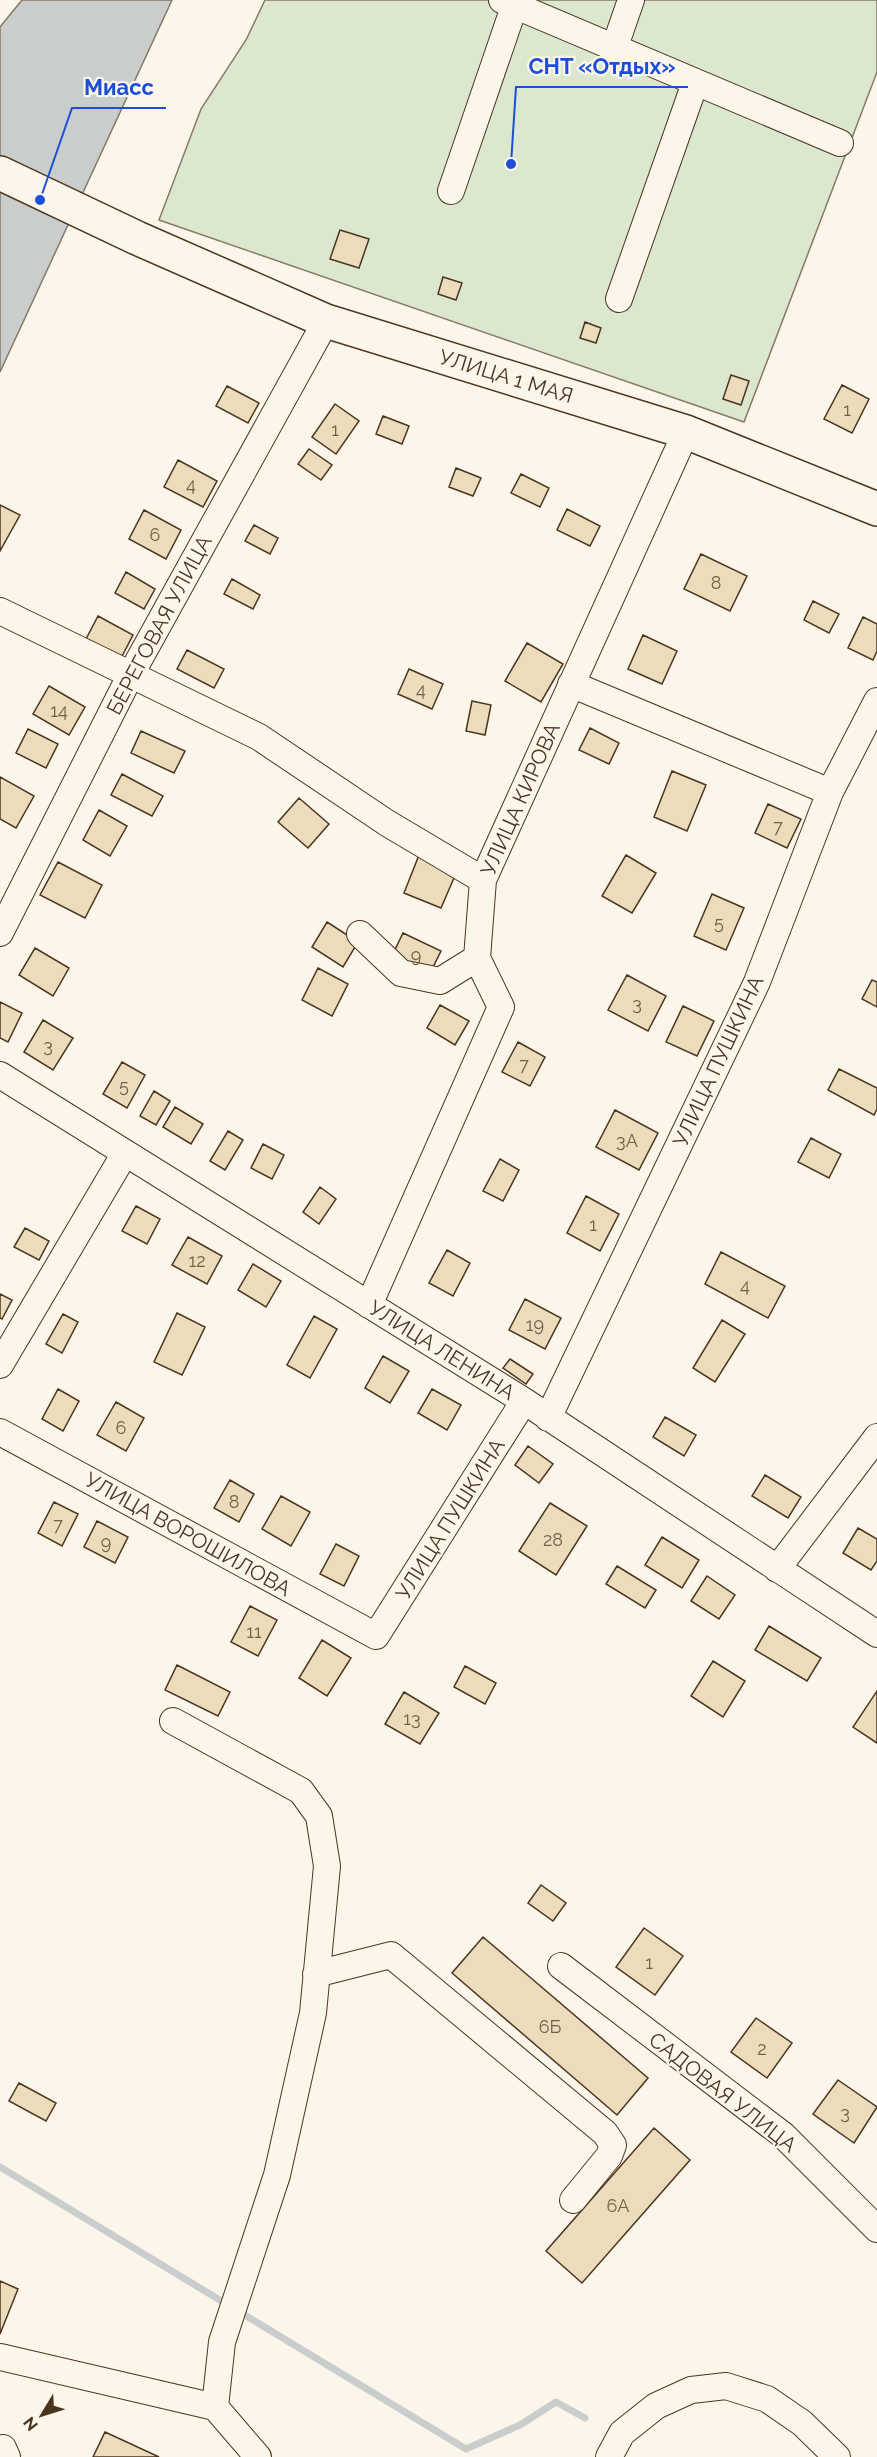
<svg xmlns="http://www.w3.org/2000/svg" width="877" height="2457" font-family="Raleway,sans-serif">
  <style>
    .green { fill: #dce7d0; stroke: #887966; stroke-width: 1.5 }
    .water { fill: #c9cecd; stroke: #887966; stroke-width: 1.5 }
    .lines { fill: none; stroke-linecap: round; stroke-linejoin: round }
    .stream { stroke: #c9cecd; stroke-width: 7 }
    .building { fill: #ecdcbc; stroke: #4a3520; stroke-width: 1.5 }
    .minor-casing { stroke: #4a3520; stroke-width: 28 }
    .major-casing { stroke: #4a3520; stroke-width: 36 }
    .minor { stroke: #fbf6e9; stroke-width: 26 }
    .major { stroke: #fbf6e9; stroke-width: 33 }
    .labels { text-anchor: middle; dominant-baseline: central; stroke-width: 4.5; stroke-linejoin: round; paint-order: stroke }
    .number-label { font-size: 18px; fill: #725f47 }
    .street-label { font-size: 21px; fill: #4a3520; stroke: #fbf6e9 }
    .leader { fill: none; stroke: #1d4ed8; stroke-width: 2 }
    .callout-dot { fill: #1d4ed8; stroke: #fbf6e9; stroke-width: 2 }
    .callout-label { font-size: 22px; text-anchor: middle; font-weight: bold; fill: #1d4ed8; stroke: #fbf6e9; stroke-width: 4.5; stroke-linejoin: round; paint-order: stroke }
  </style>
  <rect width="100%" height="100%" fill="#fbf6e9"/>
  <path class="green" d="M265,0H877V72L744,422L159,220L201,109L246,40Z"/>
  <path class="water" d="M22,0H172L0,372V27Z"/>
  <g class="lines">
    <path class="stream" d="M0,2167L466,2449L520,2425L556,2402L585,2418"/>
  </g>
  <path class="building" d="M340,230L369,239L359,268L330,259Z
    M443,277L462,283L456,300L438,294Z
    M585,322L601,328L596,343L580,338Z
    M731,375L749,381L741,405L723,399Z
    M842,385L869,399L852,433L824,419Z
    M227,386L259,403L248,423L216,406Z
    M335,404L359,421L336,454L312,437Z
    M383,416L409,426L402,444L376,434Z
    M309,449L332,465L321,480L298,464Z
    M178,460L217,481L203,507L164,487Z
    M456,468L481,478L473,496L449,487Z
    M521,474L549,488L540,507L511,493Z
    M0,505L20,515L0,551Z
    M567,509L600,526L590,546L557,530Z
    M144,510L181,530L166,559L129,539Z
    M254,525L278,538L270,554L245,541Z
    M701,554L747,576L730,611L684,589Z
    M126,572L155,589L144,609L115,593Z
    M232,579L260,595L253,609L224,594Z
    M813,601L839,614L829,633L804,620Z
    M98,616L133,635L120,660L85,641Z
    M863,617L877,624V651L873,660L848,648Z
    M643,635L677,651L662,684L628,669Z
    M527,643L563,664L541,702L505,681Z
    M187,650L224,669L214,688L177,669Z
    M409,669L443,684L432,709L398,694Z
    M49,686L85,707L69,735L33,714Z
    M472,701L491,705L485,735L466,731Z
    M590,728L619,743L609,764L579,750Z
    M28,729L58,744L46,768L16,753Z
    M141,731L185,751L174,773L131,753Z
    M672,771L706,785L687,831L654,817Z
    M122,774L163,796L152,816L111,795Z
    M0,777L34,796L16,828L0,819Z
    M299,798L329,824L308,848L278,822Z
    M768,804L801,819L787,848L755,833Z
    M99,810L127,826L110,856L83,840Z
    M419,855L457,871L441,908L404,893Z
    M626,855L656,873L632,913L602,896Z
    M58,862L102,885L85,918L40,895Z
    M712,894L744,908L726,950L694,936Z
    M327,922L358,942L343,967L312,947Z
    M403,933L441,951L428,977L391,958Z
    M35,948L69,968L53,996L19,975Z
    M318,968L348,984L332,1016L302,1000Z
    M627,975L666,996L648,1031L608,1010Z
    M872,980L877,982V1007L862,999Z
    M0,1002L22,1013L8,1042L0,1038Z
    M440,1005L469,1021L455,1045L427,1028Z
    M683,1006L714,1021L697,1056L666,1042Z
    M43,1020L73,1038L53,1070L24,1052Z
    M518,1042L545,1057L530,1086L502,1072Z
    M122,1062L145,1075L127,1108L103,1094Z
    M839,1069L877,1088V1109L874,1115L828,1090Z
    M154,1091L170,1101L156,1125L140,1116Z
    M175,1107L203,1124L191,1144L163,1127Z
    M615,1110L658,1133L639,1170L596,1147Z
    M228,1131L243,1140L225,1170L210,1161Z
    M811,1138L841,1154L829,1178L798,1162Z
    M263,1144L284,1155L272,1179L251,1168Z
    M500,1159L519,1170L503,1201L483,1191Z
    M320,1187L336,1199L319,1224L303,1212Z
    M586,1196L619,1214L600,1251L567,1233Z
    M136,1206L160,1219L147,1244L122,1231Z
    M25,1228L49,1241L39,1260L14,1247Z
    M188,1237L222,1256L207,1284L172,1265Z
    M447,1250L470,1263L453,1296L429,1283Z
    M721,1252L785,1286L768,1318L705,1284Z
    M253,1264L281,1281L266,1307L238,1290Z
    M0,1294L12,1300L2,1319L0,1318Z
    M525,1299L561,1318L545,1349L509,1330Z
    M177,1313L205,1327L182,1375L154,1362Z
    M63,1314L78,1322L62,1353L46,1344Z
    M314,1316L337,1329L310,1378L287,1365Z
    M722,1320L745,1334L715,1382L693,1368Z
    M383,1356L409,1371L390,1403L365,1388Z
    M510,1359L533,1374L526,1384L503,1368Z
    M58,1389L79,1401L63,1431L42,1419Z
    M432,1389L461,1405L447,1430L418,1413Z
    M116,1402L144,1418L126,1451L97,1435Z
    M665,1417L696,1435L684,1456L653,1437Z
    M528,1446L553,1464L539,1483L515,1465Z
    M765,1475L801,1497L788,1518L752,1496Z
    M230,1480L254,1494L239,1522L214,1508Z
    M281,1496L310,1512L291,1546L262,1529Z
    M54,1502L78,1514L62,1546L38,1533Z
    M550,1503L587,1526L556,1575L519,1551Z
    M97,1521L128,1537L115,1563L84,1547Z
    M858,1528L877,1539V1561L871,1570L843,1553Z
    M662,1537L699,1560L682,1588L645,1565Z
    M336,1544L359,1556L344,1586L320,1574Z
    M617,1566L656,1590L645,1608L606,1584Z
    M707,1576L735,1595L719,1619L691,1601Z
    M250,1606L277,1620L258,1656L231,1642Z
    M769,1626L821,1658L807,1681L755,1650Z
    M322,1640L351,1658L327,1696L299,1678Z
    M713,1661L745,1681L723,1717L691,1696Z
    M177,1665L230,1692L218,1716L165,1690Z
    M465,1666L496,1683L485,1704L454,1687Z
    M877,1691V1743L853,1727Z
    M404,1692L439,1713L420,1744L385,1724Z
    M541,1885L566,1903L553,1921L528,1903Z
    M644,1928L683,1956L655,1995L616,1967Z
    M483,1937L648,2078L617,2115L452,1973Z
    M756,2018L792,2043L767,2078L731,2052Z
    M838,2080L877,2107L854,2143L813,2114Z
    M19,2083L56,2103L46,2121L9,2101Z
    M654,2128L690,2160L582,2283L546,2251Z
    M0,2281L18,2289L0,2334Z
    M105,2432L159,2457H93Z"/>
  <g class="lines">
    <defs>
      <path id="minor" d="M502,0L840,143
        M614,49L631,0
        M451,191L514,7
        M619,299L695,83
        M0,611L259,737L387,823L483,880
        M571,684L830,792
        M0,933L130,676L326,321
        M360,934L401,973L440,981L477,958
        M0,1075L524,1401L877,1634
        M369,1305L501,1007L477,958L483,880L686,432
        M0,1365L125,1153
        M548,1418L757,982L830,792L877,701
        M0,1432L376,1636L524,1401
        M777,1569L877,1437
        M173,1721L301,1791L319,1816L327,1866L313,2013L277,2175L222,2342L215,2407
        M561,1966L783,2135L877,2229
        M316,1974L391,1955L605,2133L613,2145L609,2156L573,2200
        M0,2357L215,2407L258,2457
        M3,2448L7,2457
        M609,2457L622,2433L656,2406L691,2390L726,2386L767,2399L802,2423L837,2457"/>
      <path id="major" d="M0,173L137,238L326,321L686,432L877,509"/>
    </defs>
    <use href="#minor" class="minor-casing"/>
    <use href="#major" class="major-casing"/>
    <use href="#minor" class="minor"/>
    <use href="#major" class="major"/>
  </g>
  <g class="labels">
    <g class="number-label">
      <text x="847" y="409">1</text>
      <text x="335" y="429">1</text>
      <text x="191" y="484">4</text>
      <text x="155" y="534">6</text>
      <text x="716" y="582">8</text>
      <text x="421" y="689">4</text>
      <text x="59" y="710">14</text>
      <text x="778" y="826">7</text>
      <text x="719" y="922">5</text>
      <text x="416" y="955">9</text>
      <text x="637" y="1003">3</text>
      <text x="48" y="1045">3</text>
      <text x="524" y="1064">7</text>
      <text x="124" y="1085">5</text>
      <text x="627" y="1140">3А</text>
      <text x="593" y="1224">1</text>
      <text x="197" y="1260">12</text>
      <text x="745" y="1285">4</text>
      <text x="535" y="1324">19</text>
      <text x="121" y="1427">6</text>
      <text x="234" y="1501">8</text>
      <text x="58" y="1524">7</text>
      <text x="553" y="1539">28</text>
      <text x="106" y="1542">9</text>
      <text x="254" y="1631">11</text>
      <text x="412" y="1718">13</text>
      <text x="649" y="1962">1</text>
      <text x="550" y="2026">6Б</text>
      <text x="762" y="2048">2</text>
      <text x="845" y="2112">3</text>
      <text x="618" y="2205">6А</text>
    </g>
    <g class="street-label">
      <text transform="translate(506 376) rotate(17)">УЛИЦА 1 МАЯ</text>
      <text transform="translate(159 625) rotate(-62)">БЕРЕГОВАЯ УЛИЦА</text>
      <text transform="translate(520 799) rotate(-66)">УЛИЦА КИРОВА</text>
      <text transform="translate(718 1061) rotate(-65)">УЛИЦА ПУШКИНА</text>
      <text transform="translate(442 1350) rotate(32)">УЛИЦА ЛЕНИНА</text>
      <text transform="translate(450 1519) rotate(-58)">УЛИЦА ПУШКИНА</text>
      <text transform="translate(188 1534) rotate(29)">УЛИЦА ВОРОШИЛОВА</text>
      <text transform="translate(723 2092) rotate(38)">САДОВАЯ УЛИЦА</text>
    </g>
  </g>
  <path class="leader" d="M511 164L516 87H688M40 200L72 108H166"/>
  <g class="callout-dot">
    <circle cx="511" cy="164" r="6"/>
    <circle cx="40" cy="200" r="6"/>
  </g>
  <g class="callout-label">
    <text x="602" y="74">СНТ «Отдых»</text>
    <text x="119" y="95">Миасс</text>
  </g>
  <g transform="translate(42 2415) rotate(232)" stroke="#fbf6e9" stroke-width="4.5" paint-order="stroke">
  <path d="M0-4.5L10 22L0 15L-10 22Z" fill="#4a3520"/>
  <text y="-9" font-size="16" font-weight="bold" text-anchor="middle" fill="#4a3520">N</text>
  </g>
</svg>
